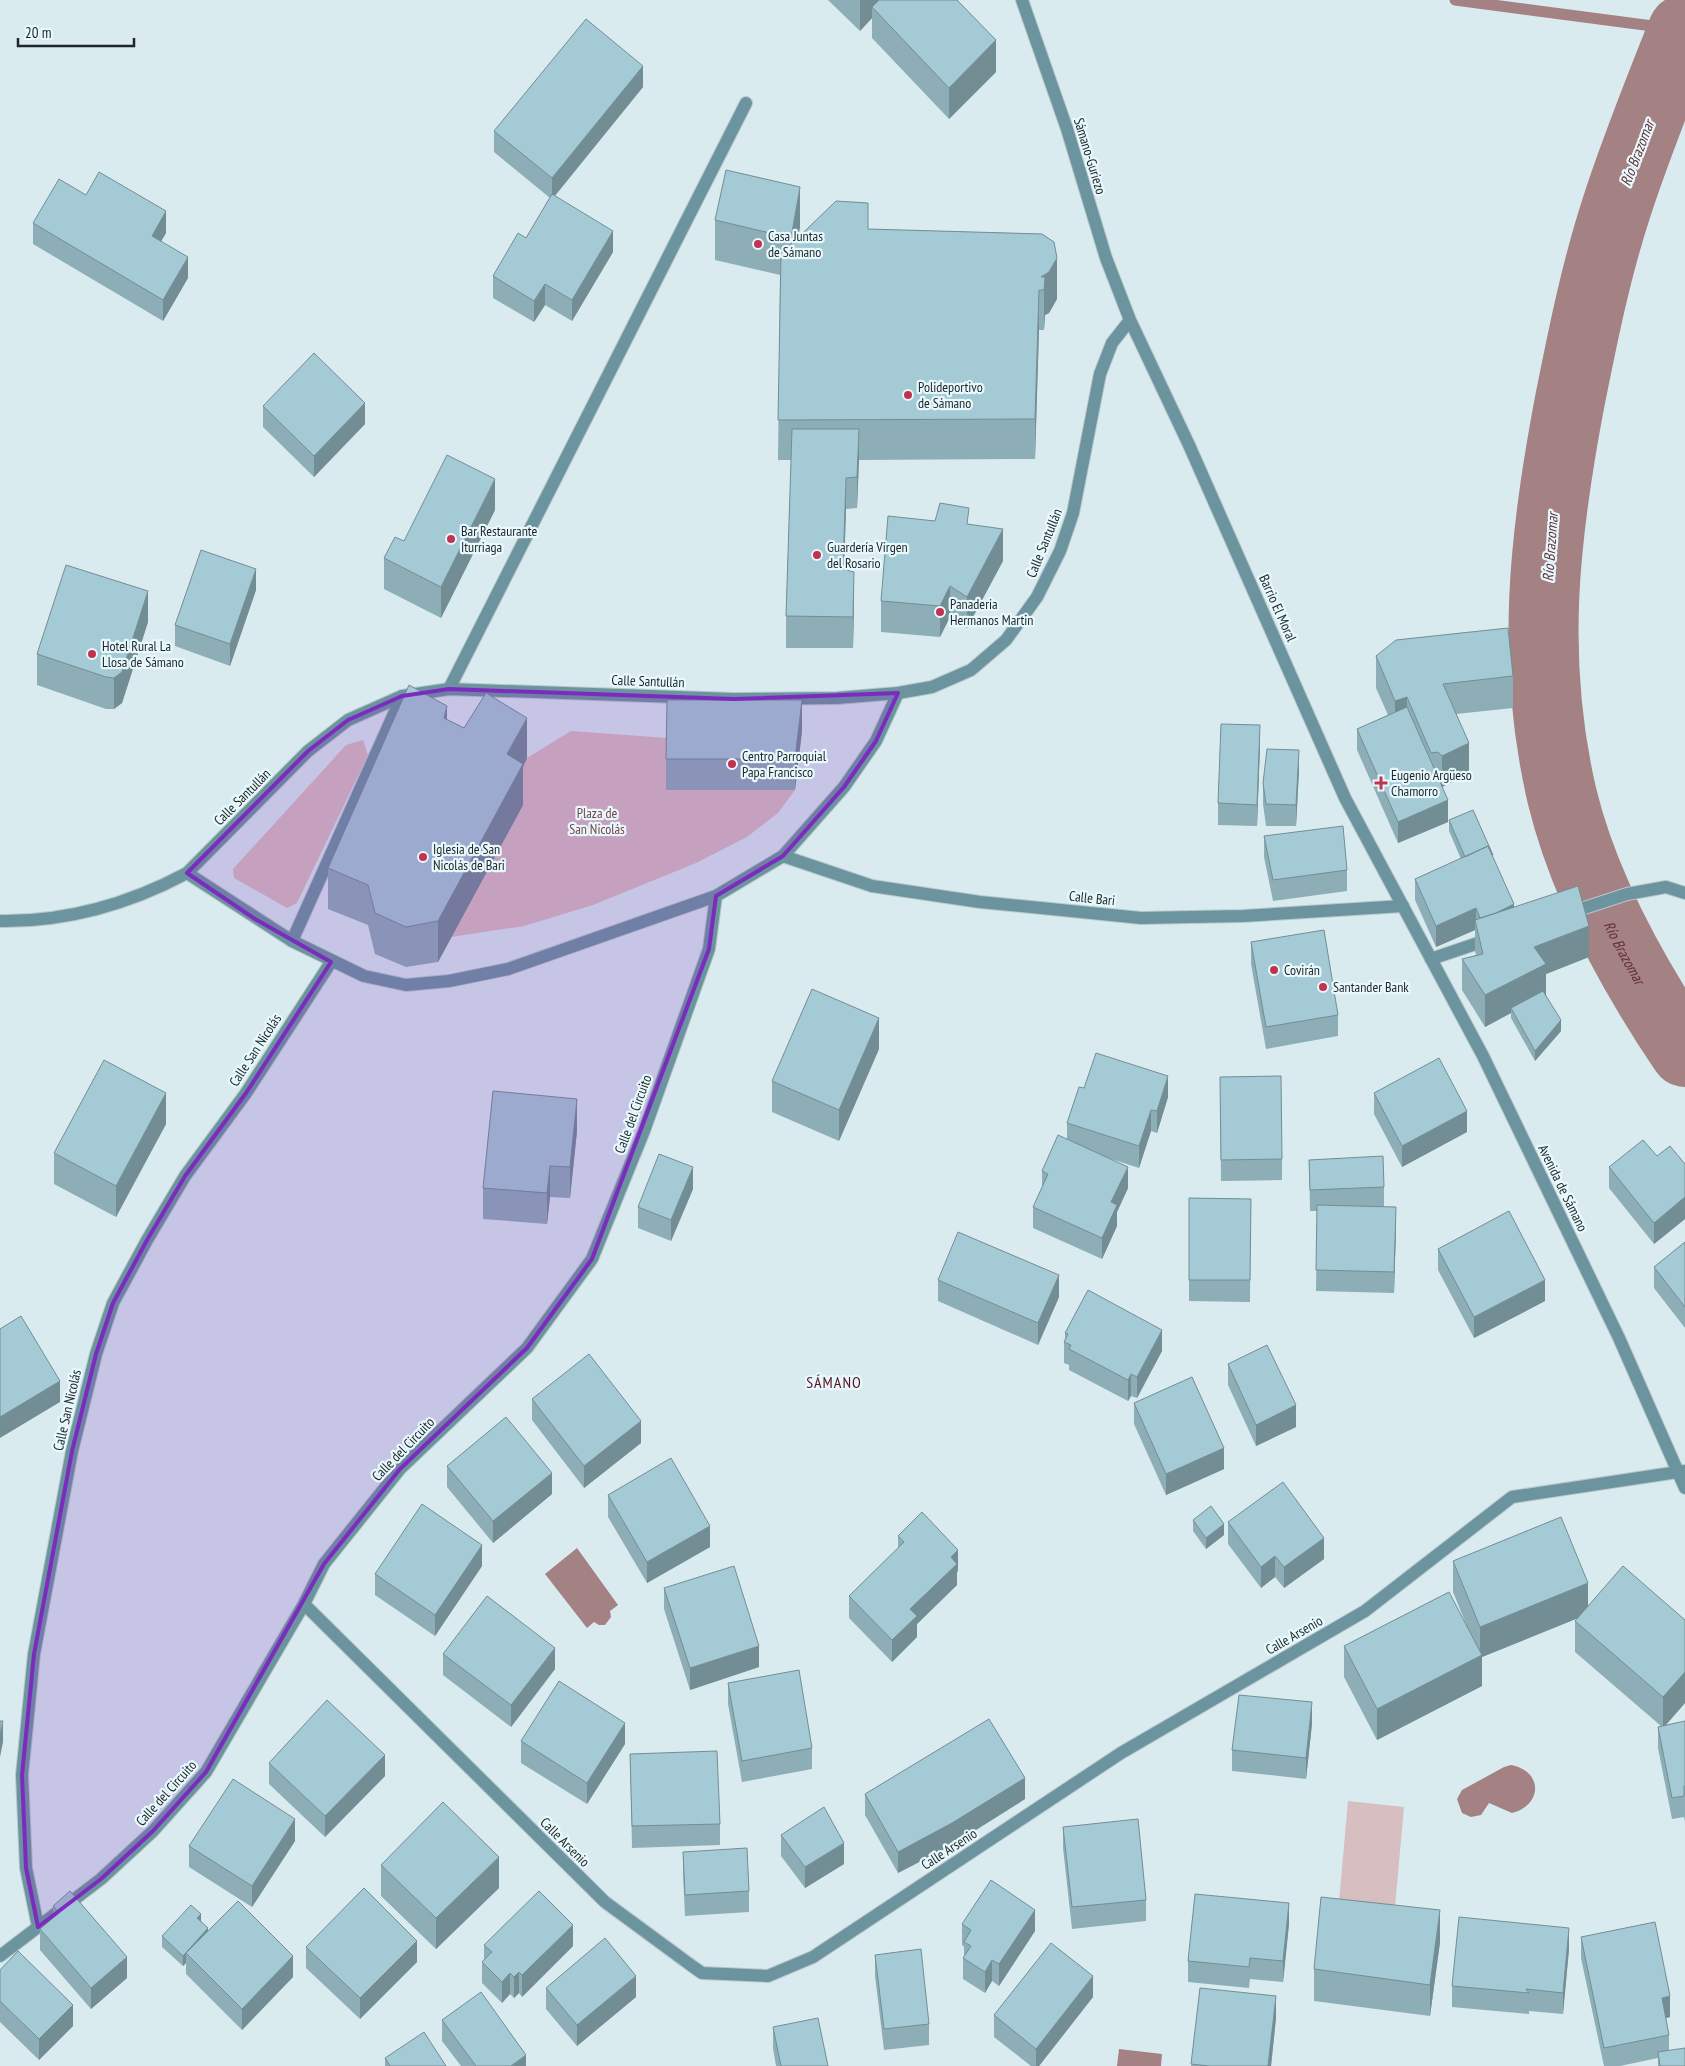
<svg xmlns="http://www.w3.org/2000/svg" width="1685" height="2066" font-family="'PT Sans Narrow',sans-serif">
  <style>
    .green { fill: #d7bec0 }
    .water { fill: #a48183 }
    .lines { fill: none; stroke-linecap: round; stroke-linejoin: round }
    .stream { stroke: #a48183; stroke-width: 11 }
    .river { stroke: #a48183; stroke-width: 70 }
    .service-casing { stroke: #b8c7cc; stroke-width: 14 }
    .minor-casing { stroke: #b8c7cc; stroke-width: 14 }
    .tertiary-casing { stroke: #b8c7cc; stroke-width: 14 }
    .service { stroke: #6c949f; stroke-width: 12 }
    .minor { stroke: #6c949f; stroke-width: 12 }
    .tertiary { stroke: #6c949f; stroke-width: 12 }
    .wall { fill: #8daeb7 }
    .shaded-wall { fill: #738d95 }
    .building { fill: #a4cad5; stroke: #738d95 }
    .marked { fill: #7b2cbf; fill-opacity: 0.2; stroke: #7b2cbf; stroke-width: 4; stroke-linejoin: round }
    .poi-dot { fill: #c23250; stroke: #e8f9fd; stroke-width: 2 }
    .labels { text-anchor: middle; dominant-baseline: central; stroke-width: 4.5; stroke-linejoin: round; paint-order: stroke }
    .street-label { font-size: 14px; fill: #1f2527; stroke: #e8f9fd }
    .poi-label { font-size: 14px; fill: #1f2527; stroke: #e8f9fd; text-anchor: start }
    .park-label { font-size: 14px; fill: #794449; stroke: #e8f9fd }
    .water-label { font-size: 15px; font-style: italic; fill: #633036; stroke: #e8f9fd }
    .quarter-label { font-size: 16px; letter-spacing: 1px; fill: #571220; stroke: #e8f9fd }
  </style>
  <rect width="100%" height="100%" fill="#daebf0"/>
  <path class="green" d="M571,731L667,738V790H795L778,813L747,837L696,863L593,905L524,926L451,937L507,794L527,758Z
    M363,740L368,755L297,903L287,908L234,878L233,869L346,745Z
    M1348,1801L1404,1807L1394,1918L1338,1913Z"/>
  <path class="water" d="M577,1548L618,1605L610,1611L611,1617L605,1625H599L594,1622L587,1628L545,1574Z
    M1511,1765C1543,1771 1543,1805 1512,1813L1489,1803L1481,1815L1471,1817L1462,1813L1457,1799L1462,1790L1504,1767Z
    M1119,2049L1162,2054L1161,2066H1117Z"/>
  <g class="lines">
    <path class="stream" d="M1455,0L1683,30L1685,21"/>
    <path class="river" id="s1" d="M1683,30C1660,88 1636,147 1617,206C1596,270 1583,335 1570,400C1544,536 1530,659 1562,796C1584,887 1633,975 1685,1052"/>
    <defs>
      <path id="service" d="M292,941L402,696"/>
      <path id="minor" d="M449,689L746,103
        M783,856L872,886L980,902L1141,918L1243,916L1403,906
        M187,873L292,941L364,976L406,985L449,981L508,969L716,896L783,856L844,787L876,741L898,693
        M1569,913L1627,894L1666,887L1685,893
        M1431,959L1490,939
        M304,1604L605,1902L692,1966L702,1973L768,1976L813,1957L1121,1753L1365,1611L1512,1497L1685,1471
        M38,1927L26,1868L22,1775L34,1654L72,1451L96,1354L113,1303L147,1240L185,1176L246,1093L331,962
        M0,1956L101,1879L153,1831L206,1772L304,1604L324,1564L400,1469L527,1348L592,1259L644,1131L709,949L716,896"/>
      <path id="tertiary" d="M1022,0L1067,129L1106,258L1130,320L1189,445L1345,798L1483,1056L1619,1338L1685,1488
        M0,921C66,922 129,904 187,873L308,751L348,720L402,696L449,689L734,699L837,698L898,693L932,687L971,670L1006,640L1037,597L1060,551L1073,513L1100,374L1112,343L1130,320"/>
    </defs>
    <use href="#service" class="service-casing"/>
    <use href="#minor" class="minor-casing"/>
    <use href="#tertiary" class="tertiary-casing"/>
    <use href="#service" class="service"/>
    <use href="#minor" class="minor"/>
    <use href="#tertiary" class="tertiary"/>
  </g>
  <path class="wall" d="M828,0H957L996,72L949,119L872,38V18L860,31Z
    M643,87L555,196L613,252L572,321L545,305L534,322L493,298V276L526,238L550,198L494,152V131Z
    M86,195L166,233L161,241L188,278L163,321L33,244V223Z
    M715,220L800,227L798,237L868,229L1042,234L1057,299L1049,313L1045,315L1044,330H1039L1035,459L859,460L857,508L846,509L844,570L854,603L853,648H786V616L791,460H778L780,275L715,260Z
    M263,406L365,424L314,477L263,427Z
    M495,510L441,618L384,589V558Z
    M969,524L1003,561L967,628L950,617L940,637L881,632V601Z
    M256,590L230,666L175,646V625Z
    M148,622L122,703L114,709H106L37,685V654Z
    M1376,656L1513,676V708L1456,714L1469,774L1442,787L1448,822L1398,843L1357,750V729L1388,715L1376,688Z
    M447,720L527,758L523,767V805L438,962L406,967L375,954L368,925L328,909V868Z
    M802,731L795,790H666V759Z
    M1260,746L1257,826L1218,825V803Z
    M1299,771L1296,826H1266L1263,804V783Z
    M1449,820L1493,858L1514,907L1589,957L1546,974V995L1561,1031L1535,1061L1511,1018V1013L1485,1027L1462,990V959L1476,955L1475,951V930L1436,947L1415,900V879L1461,859L1449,831Z
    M1264,836L1347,870V891L1273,901L1264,857Z
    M1251,942L1338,1015V1036L1266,1049L1251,964Z
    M879,1049L839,1141L772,1112V1081Z
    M1084,1088L1168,1097L1157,1133L1151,1131L1139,1168L1105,1157L1128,1188L1117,1212V1226L1102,1259L1033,1228V1207L1042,1189V1171L1067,1139V1123Z
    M1374,1093L1467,1132L1402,1167L1374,1114Z
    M1220,1099L1282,1159V1180L1221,1181Z
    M166,1124L116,1217L54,1184V1153Z
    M577,1131L570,1198L550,1197L547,1224L483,1219V1188Z
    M1657,1156L1685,1164V1219L1654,1244L1609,1188V1167Z
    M1309,1160L1384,1187V1206L1396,1228L1394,1293L1316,1291L1317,1211H1310Z
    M693,1189L671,1241L638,1228V1207Z
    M1189,1198L1251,1199L1250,1302L1189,1301Z
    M1685,1242V1328L1654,1288V1267Z
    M1438,1249L1545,1301L1474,1338L1438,1270Z
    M938,1280L1059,1297L1038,1345L938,1301Z
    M1065,1333L1162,1351L1137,1398L1131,1396L1128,1401L1069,1370V1365L1064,1363V1342L1065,1339Z
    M1228,1364L1296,1427L1256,1446L1228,1385Z
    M532,1399L641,1443L584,1488L532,1420Z
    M1134,1403L1224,1469L1166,1495L1134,1424Z
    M447,1466L552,1494L493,1543L447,1487Z
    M608,1495L710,1547L647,1583L608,1517Z
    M1193,1520L1224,1535L1206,1549L1193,1531Z
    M1228,1522L1324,1559L1284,1588L1275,1577L1261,1588L1228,1544Z
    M898,1536L958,1571L957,1572V1585L917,1624V1637L892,1662L849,1618V1596L898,1548Z
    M1453,1561L1588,1606L1685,1620V1703L1666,1725L1685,1721V1822L1684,1817L1672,1819L1658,1748V1727L1661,1726L1575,1652V1621L1578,1618L1482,1657V1686L1377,1740L1344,1677V1646L1466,1624L1453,1592Z
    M482,1566L435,1636L375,1595V1574Z
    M664,1588L759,1667L690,1690L664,1609Z
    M443,1654L555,1669L511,1727L443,1675Z
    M728,1683L812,1748V1769L742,1782L728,1704Z
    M1312,1724L1306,1779L1232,1771V1750Z
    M521,1741L625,1744L587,1804L521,1763Z
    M630,1754L720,1824V1845L632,1848Z
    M269,1763L385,1776L325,1837L269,1784Z
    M865,1794L1025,1799L952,1845L898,1873L865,1815Z
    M1063,1827L1146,1900V1921L1072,1929L1063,1848Z
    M781,1835L844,1864L805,1888L781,1856Z
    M295,1841L252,1907L189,1867V1846Z
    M683,1852L749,1891V1912L685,1916L683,1873Z
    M381,1865L499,1888L436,1949L381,1896Z
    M53,1906L127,1978L91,2009L40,1950V1929L53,1918Z
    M201,1921L208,1931L293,1977L242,2030L186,1974V1963L183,1966L162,1947V1936Z
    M962,1924L1035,1931L999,1986L992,1981L985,1993L963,1979V1958L964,1956V1947L962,1945Z
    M1289,1924L1283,1982L1250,1979L1249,1988L1188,1982V1961Z
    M1581,1937L1670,2017L1666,2018L1669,2035V2050L1685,2066H1658V2058L1620,2066H1604L1581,1958Z
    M1440,1942L1430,2016L1314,2001V1969Z
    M484,1945L573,1946L522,1997L519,1993L514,1998L510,1994L502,2003L482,1983V1962L484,1959Z
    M306,1947L417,1962L360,2019L306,1968Z
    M1569,1949L1563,2014L1529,2011V2014L1452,2007V1986Z
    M875,1955L929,2024V2045L884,2050L875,1976Z
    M0,1970L73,2026L39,2060L0,2022Z
    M546,1988L636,1997L577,2046L546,2009Z
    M1200,1988L1276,2018L1271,2066H1191Z
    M1093,1997L1039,2066H1031L994,2037V2015Z
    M442,2020L526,2066H461L442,2041Z
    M773,2027L828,2066H776L773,2048Z
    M385,2058L446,2066H385Z"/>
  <path class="shaded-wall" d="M860,0H889L872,7V18L860,31Z
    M996,40V72L949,119V88Z
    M643,66V87L552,199V178Z
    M800,187V227L791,278V238Z
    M166,211V233L152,257V236Z
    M613,231V252L572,321V300Z
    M188,257V278L163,321V300Z
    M1057,258V299L1049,313L1045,315L1044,330V290L1041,277Z
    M545,284V305L534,322V301Z
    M1039,290V330L1035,459V419Z
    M365,403V424L314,477V456Z
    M859,429V460L857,508V477Z
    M846,478V509L843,601V569Z
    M495,479V510L441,618V587Z
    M1003,529V561L967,628V597Z
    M256,569V590L230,666V644Z
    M854,572V603L853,648V617Z
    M950,586V617L940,637V606Z
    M148,591V622L122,703L114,709V678Z
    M1407,697V728L1395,733V701Z
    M802,700V731L795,790V759Z
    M447,706V746L444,718Z
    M527,718V758L523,767V805L438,962V921L507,754Z
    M1260,725V746L1257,826V805Z
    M1469,743V774L1442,787V756Z
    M1299,750V771L1296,826V805Z
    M1448,800V822L1398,843V822Z
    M1514,904V926L1480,920Z
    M1476,908V924L1475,920V930L1436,947V926Z
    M1589,926V957L1546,974V995L1511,1008V1013L1485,1027V995L1534,947Z
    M879,1018V1049L839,1141V1110Z
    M1561,1020V1031L1535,1061V1051Z
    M1168,1076V1097L1157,1133V1111Z
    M166,1093V1124L116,1217V1186Z
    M577,1099V1131L570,1198V1167Z
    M1151,1110V1131L1139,1168V1146Z
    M1467,1111V1132L1402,1167V1146Z
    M550,1166V1197L547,1224V1193Z
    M693,1167V1189L671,1241V1220Z
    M1128,1167V1188L1117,1212V1226L1102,1259V1238L1111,1202Z
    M1685,1197V1219L1654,1244V1223Z
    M1396,1207V1228L1394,1293V1272Z
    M1059,1275V1297L1038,1345V1323Z
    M1545,1280V1301L1474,1338V1317Z
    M1162,1330V1351L1137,1398V1377Z
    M1131,1374V1396L1128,1401V1380Z
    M60,1381V1402L0,1438V1417Z
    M1296,1405V1427L1256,1446V1425Z
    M641,1421V1443L584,1488V1466Z
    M1224,1448V1469L1166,1495V1474Z
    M552,1473V1494L493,1543V1521Z
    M1224,1524V1535L1206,1549V1538Z
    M710,1526V1547L647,1583V1562Z
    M1324,1538V1559L1284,1588V1567Z
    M482,1545V1566L435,1636V1615Z
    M958,1550V1571L957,1572V1585L917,1624V1637L892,1662V1640L910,1609L951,1557Z
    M1275,1556V1577L1261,1588V1567Z
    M1588,1583V1614L1482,1657V1686L1377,1740V1709L1480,1656V1627Z
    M759,1646V1667L690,1690V1668Z
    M555,1648V1669L511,1727V1705Z
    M1685,1672V1703L1663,1728V1697Z
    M1312,1702V1724L1306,1779V1758Z
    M3,1721V1742L0,1757V1736Z
    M625,1723V1744L587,1804V1783Z
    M385,1755V1776L325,1837V1816Z
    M1025,1778V1799L952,1845L898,1873V1852Z
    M295,1819V1841L252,1907V1886Z
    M844,1843V1864L805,1888V1867Z
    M499,1857V1888L436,1949V1918Z
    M1289,1903V1924L1283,1982V1961Z
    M1035,1910V1931L999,1986V1964Z
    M1440,1910V1942L1430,2016V1985Z
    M201,1914V1925L197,1918Z
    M573,1925V1946L522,1997V1975Z
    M208,1928V1939L186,1953V1963L183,1966V1956Z
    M1569,1928V1949L1563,2014V1993Z
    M417,1941V1962L360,2019V1998Z
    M293,1956V1977L242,2030V2009Z
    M127,1957V1978L91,2009V1988Z
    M992,1960V1981L985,1993V1972Z
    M519,1972V1993L514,1998V1977Z
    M510,1973V1994L502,2003V1982Z
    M636,1976V1997L577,2046V2025Z
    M1093,1976V1997L1039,2066H1036V2049Z
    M1276,1996V2018L1271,2066H1268Z
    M1670,1996V2017L1662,2019V1998Z
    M73,2005V2026L39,2060V2039Z
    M526,2055V2066H511Z"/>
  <path class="building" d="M879,0H957L996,40L949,88L872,7Z
    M586,19L643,66L552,178L494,131Z
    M726,170L800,187L791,238L715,220Z
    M99,172L166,211L152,236L188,257L163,300L33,223L59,179L86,195Z
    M552,194L613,231L572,300L545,284L534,301L493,276L518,233L526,238Z
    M836,201L868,203V229L1042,234L1054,242L1057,258L1049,272L1041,277H1045L1044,290H1039L1035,419L778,420L781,254Z
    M314,353L365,403L314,456L263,406Z
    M792,429H859L857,477L846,478L843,569L854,572L853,617L786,616Z
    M447,455L495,479L441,587L384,558L395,537L404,541Z
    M940,503L969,508L967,524L1003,529L967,597L950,586L940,606L881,601L888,516L935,521Z
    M201,550L256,569L230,644L175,625Z
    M66,565L148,591L122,672L114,678L106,677L37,654Z
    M1508,628L1513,676L1443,684L1469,743L1442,756L1438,752L1431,753L1407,697L1395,701L1376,656L1396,640Z
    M409,685L447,706L444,718L464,728L486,693L527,718L507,754L523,764L438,921L406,927L375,913L368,885L328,868Z
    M667,700H802L795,759H666Z
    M1407,707L1448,800L1398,822L1357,729Z
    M1221,724L1260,725L1257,805L1218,803Z
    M1267,749L1299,750L1296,805L1266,804L1263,783Z
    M1473,810L1493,855H1492L1488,846L1465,857L1449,820Z
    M1343,826L1347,870L1273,880L1264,836Z
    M1488,846L1514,904L1496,913L1480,918L1476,908L1436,926L1415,879Z
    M1578,886L1589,926L1534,947L1546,964L1485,995L1462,959L1483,954L1475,920Z
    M1324,930L1338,1015L1266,1027L1251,942Z
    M812,989L879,1018L839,1110L772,1081Z
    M1543,991L1561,1020L1535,1051L1511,1008Z
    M1096,1053L1168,1076L1157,1111L1151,1110L1139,1146L1067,1123L1079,1087L1084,1088Z
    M1439,1058L1467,1111L1402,1146L1374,1093Z
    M104,1060L166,1093L116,1186L54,1153Z
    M1281,1076L1282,1159L1221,1160L1220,1077Z
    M493,1091L577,1099L570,1167L550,1166L547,1193L483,1188Z
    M1058,1135L1128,1167L1111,1202L1117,1205L1102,1238L1033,1207L1048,1174L1042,1171Z
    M1643,1140L1657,1156L1670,1146L1685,1164V1197L1654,1223L1609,1167Z
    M659,1154L693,1167L671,1220L638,1207Z
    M1383,1156L1384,1187L1310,1190L1309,1160Z
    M1189,1198L1251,1199L1250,1280H1189Z
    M1317,1205L1396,1207L1394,1272L1316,1270Z
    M1509,1211L1545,1280L1474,1317L1438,1249Z
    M958,1232L1059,1275L1038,1323L938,1280Z
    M1685,1242V1307L1654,1267Z
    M1088,1290L1162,1330L1137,1377L1131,1374L1128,1380L1069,1349L1071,1345L1064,1342L1068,1334L1065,1333Z
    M21,1316L60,1381L0,1417V1329Z
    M1267,1345L1296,1405L1256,1425L1228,1364Z
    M589,1354L641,1421L584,1466L532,1399Z
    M1192,1377L1224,1448L1166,1474L1134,1403Z
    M506,1417L552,1473L493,1521L447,1466Z
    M671,1458L710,1526L647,1562L608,1495Z
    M1283,1482L1324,1538L1284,1567L1275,1556L1261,1567L1228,1522Z
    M422,1504L482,1545L435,1615L375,1574Z
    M1211,1506L1224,1524L1206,1538L1193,1520Z
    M922,1512L958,1550L951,1557L957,1564L910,1609L917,1616L892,1640L849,1596L904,1542L898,1536Z
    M1561,1517L1588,1583L1480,1627L1453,1561Z
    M734,1566L759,1646L690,1668L664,1588Z
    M1623,1566L1685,1620V1672L1663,1697L1575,1621Z
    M1449,1592L1482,1655L1377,1709L1344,1646Z
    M487,1596L555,1648L511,1705L443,1654Z
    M799,1670L812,1748L742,1761L728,1683Z
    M559,1681L625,1723L587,1783L521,1741Z
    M1239,1695L1312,1702L1306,1758L1232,1750Z
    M327,1700L385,1755L325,1816L269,1763Z
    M989,1719L1025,1778L952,1823L898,1852L865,1794Z
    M0,1721H3L0,1736Z
    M1685,1721V1786H1684V1796L1672,1798L1658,1727Z
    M717,1751L720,1824L632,1826L630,1754Z
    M233,1779L295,1819L252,1886L189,1846Z
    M443,1802L499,1857L436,1918L381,1865Z
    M824,1807L844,1843L805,1867L781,1835Z
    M1138,1819L1146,1900L1072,1907L1063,1827Z
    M747,1848L749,1891L685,1895L683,1852Z
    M991,1880L1035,1910L999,1964L992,1960L985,1972L963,1958L971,1946L964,1942L971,1930L962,1924Z
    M364,1888L417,1941L360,1998L306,1947Z
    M70,1891L127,1957L91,1988L40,1929L59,1913L53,1906Z
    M539,1891L573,1925L522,1975L519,1972L514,1977L510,1973L502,1982L482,1962L492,1952L484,1945Z
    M1195,1894L1289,1903L1283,1961L1250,1958L1249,1967L1188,1961Z
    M1321,1897L1440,1910L1430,1985L1314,1969Z
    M238,1901L293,1956L242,2009L186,1953Z
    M191,1905L201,1914L197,1918L208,1928L183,1956L162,1936Z
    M1459,1917L1569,1928L1563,1993L1526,1989L1529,1993L1452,1986Z
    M1655,1922L1670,1996L1662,1998L1669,2035L1604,2048L1581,1937Z
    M605,1938L636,1976L577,2025L546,1988Z
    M1051,1943L1093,1976L1036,2049L994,2015Z
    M921,1949L929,2024L884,2029L875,1955Z
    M18,1951L73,2005L39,2039L0,2001V1970Z
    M1200,1988L1276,1996L1268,2066H1209L1191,2064Z
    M481,1992L526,2055L511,2066H476L442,2020Z
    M818,2018L828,2066H781L773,2027Z
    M424,2032L446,2066H390L385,2058Z
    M1685,2048V2066H1660L1658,2052Z"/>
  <path class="marked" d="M449,689L734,699L898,693L876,741L844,787L783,856L716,896L709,949L592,1259L527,1348L400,1469L324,1564L206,1772L153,1831L101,1879L38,1927L26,1868L22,1775L34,1654L72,1451L96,1354L113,1303L147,1240L185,1176L246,1093L331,962L255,919L187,873L308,751L348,720L402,696Z"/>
  <g class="poi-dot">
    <circle cx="758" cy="244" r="5"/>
    <circle cx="908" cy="395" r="5"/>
    <circle cx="451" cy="539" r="5"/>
    <circle cx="817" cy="555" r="5"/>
    <circle cx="940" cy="612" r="5"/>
    <circle cx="92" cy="654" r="5"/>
    <circle cx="732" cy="764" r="5"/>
    <path d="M1378.5 775.5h5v5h5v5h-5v5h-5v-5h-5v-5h5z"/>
    <circle cx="423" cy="857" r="5"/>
    <circle cx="1274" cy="970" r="5"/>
    <circle cx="1323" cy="987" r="5"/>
  </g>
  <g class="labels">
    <g class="street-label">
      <text transform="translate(1090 156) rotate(73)">Sámano-Guriezo</text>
      <text transform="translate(1044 543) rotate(-68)">Calle Santullán</text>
      <text transform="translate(1278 608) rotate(66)">Barrio El Moral</text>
      <text transform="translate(648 681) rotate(2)">Calle Santullán</text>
      <text transform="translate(242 797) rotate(-45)">Calle Santullán</text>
      <text transform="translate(1092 898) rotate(6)">Calle Bari</text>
      <text transform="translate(255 1050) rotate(-57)">Calle San Nicolás</text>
      <text transform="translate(633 1114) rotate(-70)">Calle del Circuito</text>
      <text transform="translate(1563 1188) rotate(64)">Avenida de Sámano</text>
      <text transform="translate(67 1410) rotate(-77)">Calle San Nicolás</text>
      <text transform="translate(403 1449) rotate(-46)">Calle del Circuito</text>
      <text transform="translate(1294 1635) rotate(-30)">Calle Arsenio</text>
      <text transform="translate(166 1793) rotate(-48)">Calle del Circuito</text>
      <text transform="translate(565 1842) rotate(45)">Calle Arsenio</text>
      <text transform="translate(949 1849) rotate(-33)">Calle Arsenio</text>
    </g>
    <g class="poi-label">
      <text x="768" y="236">Casa Juntas<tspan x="768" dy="16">de Sámano</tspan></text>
      <text x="918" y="387">Polideportivo<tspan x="918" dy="16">de Sámano</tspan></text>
      <text x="461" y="531">Bar Restaurante<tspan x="461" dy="16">Iturriaga</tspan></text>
      <text x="827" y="547">Guardería Virgen<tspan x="827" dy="16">del Rosario</tspan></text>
      <text x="950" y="604">Panaderia<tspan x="950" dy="16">Hermanos Martin</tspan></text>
      <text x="102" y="646">Hotel Rural La<tspan x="102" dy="16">Llosa de Sámano</tspan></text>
      <text x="742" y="756">Centro Parroquial<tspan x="742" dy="16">Papa Francisco</tspan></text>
      <text x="1391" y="775">Eugenio Argüeso<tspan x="1391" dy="16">Chamorro</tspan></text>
      <text x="433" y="849">Iglesia de San<tspan x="433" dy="16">Nicolás de Bari</tspan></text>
      <text x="1284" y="970">Covirán</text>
      <text x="1333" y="987">Santander Bank</text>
    </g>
    <g class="park-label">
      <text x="597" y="813">Plaza de<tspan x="597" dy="16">San Nicolás</tspan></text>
    </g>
    <g class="water-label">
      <text transform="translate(1637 153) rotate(-69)">Río Brazomar</text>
      <text transform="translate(1550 547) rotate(-86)">Río Brazomar</text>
      <text stroke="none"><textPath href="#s1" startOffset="956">Río Brazomar</textPath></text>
    </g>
    <g class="quarter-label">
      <text x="834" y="1382">SÁMANO</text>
    </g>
  </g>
  <path d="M18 38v8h116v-8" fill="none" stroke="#1f2527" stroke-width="2.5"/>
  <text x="25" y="38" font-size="15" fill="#1f2527" stroke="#e8f9fd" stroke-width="4" paint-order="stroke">20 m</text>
</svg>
